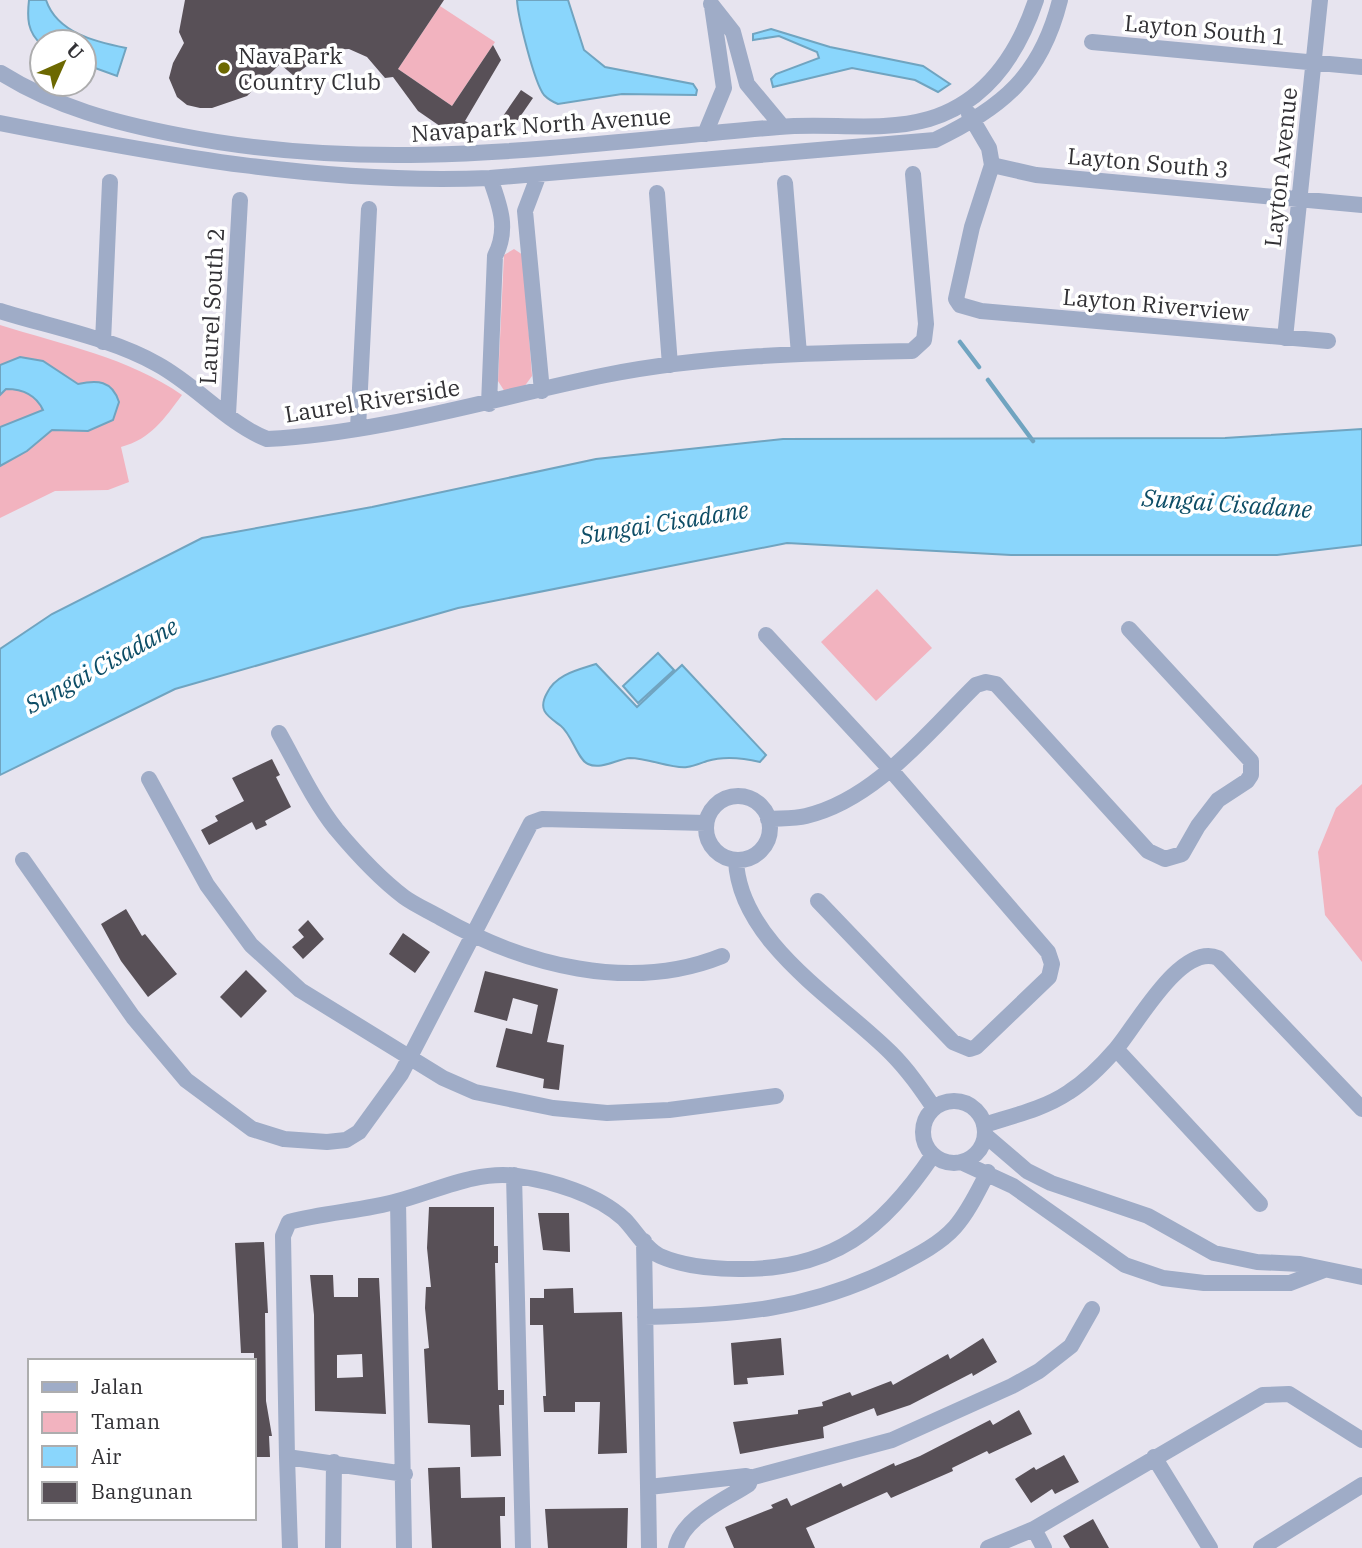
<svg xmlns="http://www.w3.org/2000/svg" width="1362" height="1548" font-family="'IBM Plex Serif',serif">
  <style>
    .green { fill: #f2b3bf }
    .water { fill: #8ad6fc; stroke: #70a4c0; stroke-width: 2 }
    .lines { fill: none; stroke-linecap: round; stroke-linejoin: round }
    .stream { stroke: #70a4c0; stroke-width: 4.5 }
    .building { fill: #585057; fill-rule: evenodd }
    .minor { stroke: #9facc7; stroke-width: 16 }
    .poi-dot { fill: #6c6801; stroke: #fff; stroke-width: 2.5 }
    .labels { text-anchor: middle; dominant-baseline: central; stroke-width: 7; stroke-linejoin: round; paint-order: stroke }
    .street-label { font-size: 23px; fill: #323135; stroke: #fff }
    .poi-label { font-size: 23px; fill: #323135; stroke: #fff; text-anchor: start }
    .water-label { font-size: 24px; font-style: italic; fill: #0d4d66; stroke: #fff }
  </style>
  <rect width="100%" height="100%" fill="#e7e4ef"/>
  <path class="green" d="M440,6L495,42L452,106L398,69Z
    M514,249L523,255L532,376L524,387L505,392L498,381L504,255Z
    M0,325C60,344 130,358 182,395C164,419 151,439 121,447L129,482L108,490L55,491L0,518Z
    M877,589L932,648L876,701L821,642Z
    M1362,784V962L1325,915L1318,852L1336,808Z"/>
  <path class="water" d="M29,0H46C57,33 96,42 126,48L117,76L84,64V42H42V45C27,32 27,18 29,0Z
    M517,0H568L584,50L605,67L693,84L697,90L696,95L622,94L558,104C553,102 548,99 544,95C534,82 518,17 517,0Z
    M771,29L830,47L923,66L950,84L938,92L915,80L852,68L773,87L771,79L776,74L819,58L817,52L779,36L753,40V34Z
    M20,357L43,361L78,384C97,380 112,380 119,402L113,420L88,431L52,430L27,451L0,466V427L43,410C36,395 23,389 6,389L0,395V365Z
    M1362,429V545L1277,555H1011L787,543L458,608L175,689L0,775V649L52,614L202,538L372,507L596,459L783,439L1225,438Z
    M658,653L674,670L638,703L623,686Z
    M596,664L637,707L682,665L766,755L760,762C743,758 724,756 707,761C701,763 694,766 687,767C672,769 648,758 630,758C617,759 601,770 588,764C578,760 572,735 561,726C548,716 537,711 547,693C556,674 578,670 596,664Z"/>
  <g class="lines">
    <path class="stream" d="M960,342L979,367
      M988,380L1033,441"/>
  </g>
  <path class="building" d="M185,0H444L398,69L452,106L493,45L501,60L465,121L469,123L461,135L452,129L450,133L418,111L393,77L385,78L367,57L349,49L327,50L294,76L280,64L247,96L212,108H200L187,105L177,97L169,78L173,63L184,43L179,32Z
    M521,90L533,98L513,127L501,119Z
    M272,759L280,775L276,777L291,807L265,821L267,825L256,830L252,822L209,845L201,830L218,821L215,816L244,801L232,778Z
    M126,909L142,936L145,934L177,974L148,997L121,961L101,924Z
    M308,920L324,939L303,959L292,947L304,937L298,930Z
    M403,933L430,952L415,973L389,954Z
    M246,970L267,991L241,1018L220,997Z
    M485,971L558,989L547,1042L564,1045L559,1090L543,1088L544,1079L496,1067L506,1028L532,1034L538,1005L513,998L507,1021L474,1012Z
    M429,1207H494V1246H498V1263H495L498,1390H504V1405H499L501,1456L471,1457L470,1425L428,1423L424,1349L429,1348L425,1308L426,1287H431L427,1248Z
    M538,1213H569L570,1252L543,1250Z
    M264,1242L268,1313H265L266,1401L272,1436H269L270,1457H254V1353H241L235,1243Z
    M310,1275H333L334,1297H358V1278H379L386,1414L315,1411L314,1315ZM362,1354L363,1377L337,1378V1355Z
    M573,1288L574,1313L622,1312L627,1453L598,1454L600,1402H575V1412H544L543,1396H546L543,1325H530V1298H544V1289Z
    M781,1338L784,1375L747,1378L748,1384L734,1385L731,1343Z
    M983,1338L997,1362L973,1376L972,1373L910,1405L877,1416L874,1408L823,1427L824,1438L740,1454L733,1422L798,1414V1410L823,1406L822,1402L850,1392L852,1396L891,1381L893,1385L948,1354L950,1359Z
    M1019,1410L1032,1434L989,1454L987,1451L952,1468L953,1471L891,1498L887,1492L806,1528L815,1548H734L725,1527L773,1508L771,1505L787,1498L791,1506L841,1483L843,1487L894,1463L895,1466L920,1456L990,1420L993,1425Z
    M1064,1455L1079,1482L1055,1494L1052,1489L1031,1503L1015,1479L1034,1467L1036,1470Z
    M460,1467L461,1498L505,1497V1516H500L501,1548H432L428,1468Z
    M628,1508L627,1548H548L545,1509Z
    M1093,1519L1109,1548H1070L1063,1536Z"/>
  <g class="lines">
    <path class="minor" d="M711,4L733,32L747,84L782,126
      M1092,42L1362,67
      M1,73C55,107 116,123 178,135C383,176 574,144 779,127C828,122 880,133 929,119C986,102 1018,54 1036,0
      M969,114L989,148L992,165L972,227L956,299L960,305L981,311L1328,341
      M0,123C163,155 324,185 490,178L935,140C1002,108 1041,76 1060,0
      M705,134L724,88L712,6
      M992,165L1036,175L1362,205
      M539,174L525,211L542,391
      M785,183L799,354
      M657,193L670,365
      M0,311C51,327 111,338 157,364C196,385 227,423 267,439C383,433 493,398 606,375C706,355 810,353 912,351L924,340L926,324L913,174
      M1285,338L1320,0
      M103,342L110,182
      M489,404L495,256C509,229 500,206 490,178
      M228,414L240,200
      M358,428L369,209
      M766,635L890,769L1048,952L1052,964L1049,977L976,1047L970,1049L953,1042L818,901
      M279,733C297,765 313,800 336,829C356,853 379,878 404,897C415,905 429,911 441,918C524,965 630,993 722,956
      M149,779L207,885L251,945L300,990L443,1078L475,1092L553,1108L607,1113L669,1110L776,1096
      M706 828a32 32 0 1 1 64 0a32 32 0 1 1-64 0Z
      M768,819C780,818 794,819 806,816C875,800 928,732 976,685L986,682L996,684L1148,851L1165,859L1182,854L1198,826L1218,800L1247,781L1251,775V761L1129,629
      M23,860L133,1017L186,1080L252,1129L284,1139L327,1142L346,1140L359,1132L401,1074L531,823L542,819L706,823
      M736,860C739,942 838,1000 891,1053C908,1070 921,1089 934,1108
      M1116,1049L1260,1204
      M923 1132a31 31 0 1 1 62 0a31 31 0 1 1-62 0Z
      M984,1125C1012,1116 1044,1109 1069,1092C1086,1081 1103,1064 1116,1049C1136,1026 1181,942 1218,958L1362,1109
      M985,1135L1027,1171L1051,1183L1148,1216L1214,1253L1257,1262L1300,1264L1362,1277
      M961,1162L1013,1186L1125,1265L1163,1278L1204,1283H1290L1324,1270
      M514,1175L523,1548
      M398,1201L404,1548
      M644,1241L649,1548
      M645,1317C738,1315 808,1310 893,1268C914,1257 939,1245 955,1227C969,1211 978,1191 988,1172
      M287,1457L290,1548
      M1154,1457L1210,1548
      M405,1474L287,1457L283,1236L289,1222C325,1212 363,1211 398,1201C436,1191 477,1170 517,1176C552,1181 597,1194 624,1219C635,1230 646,1250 660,1256C683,1266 715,1269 739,1269C833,1270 882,1230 933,1155
      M649,1487L746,1476L750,1478
      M1034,1529L1044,1548
      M333,1548L334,1462
      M676,1548C683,1517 725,1500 749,1484L750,1478L892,1440L1012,1386L1039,1371L1071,1346L1092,1309
      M988,1548L1034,1529L1263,1395L1289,1394L1362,1440
      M1261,1548L1362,1485"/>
  </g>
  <circle class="poi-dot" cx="224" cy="68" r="7"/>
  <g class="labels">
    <g class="street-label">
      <text transform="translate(1205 29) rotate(5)">Layton South 1</text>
      <text transform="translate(541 124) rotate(-4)">Navapark North Avenue</text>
      <text transform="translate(1148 162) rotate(5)">Layton South 3</text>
      <text transform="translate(1280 167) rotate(-84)">Layton Avenue</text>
      <text transform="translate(1156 304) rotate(5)">Layton Riverview</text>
      <text transform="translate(211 306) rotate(-87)">Laurel South 2</text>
      <text transform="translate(372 400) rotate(-9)">Laurel Riverside</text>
    </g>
    <g class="poi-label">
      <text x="238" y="55">NavaPark<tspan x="238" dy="26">Country Club</tspan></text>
    </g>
    <g class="water-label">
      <text transform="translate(1227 503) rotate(4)">Sungai Cisadane</text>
      <text transform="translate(664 522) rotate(-9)">Sungai Cisadane</text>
      <text transform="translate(101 665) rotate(-29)">Sungai Cisadane</text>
    </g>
  </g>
  <rect x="28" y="1359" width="228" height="161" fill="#ffffff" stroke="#adadae" stroke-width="2"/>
  <rect x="42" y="1382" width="35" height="10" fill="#9facc7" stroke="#adadae" stroke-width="2"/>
  <text x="91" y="1394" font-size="21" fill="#323135">Jalan</text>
  <rect x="42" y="1412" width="35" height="21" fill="#f2b3bf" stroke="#adadae" stroke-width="2"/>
  <text x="91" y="1429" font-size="21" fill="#323135">Taman</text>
  <rect x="42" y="1446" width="35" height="21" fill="#8ad6fc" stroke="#adadae" stroke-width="2"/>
  <text x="91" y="1464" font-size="21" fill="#323135">Air</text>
  <rect x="42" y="1482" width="35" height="21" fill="#585057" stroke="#adadae" stroke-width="2"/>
  <text x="91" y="1499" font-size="21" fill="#323135">Bangunan</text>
  <g transform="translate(63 63) rotate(45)"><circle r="33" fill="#ffffff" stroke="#adadae" stroke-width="2"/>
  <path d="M0-5L12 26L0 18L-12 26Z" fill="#6c6801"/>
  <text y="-10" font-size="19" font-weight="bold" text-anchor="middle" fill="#323135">U</text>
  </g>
</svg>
